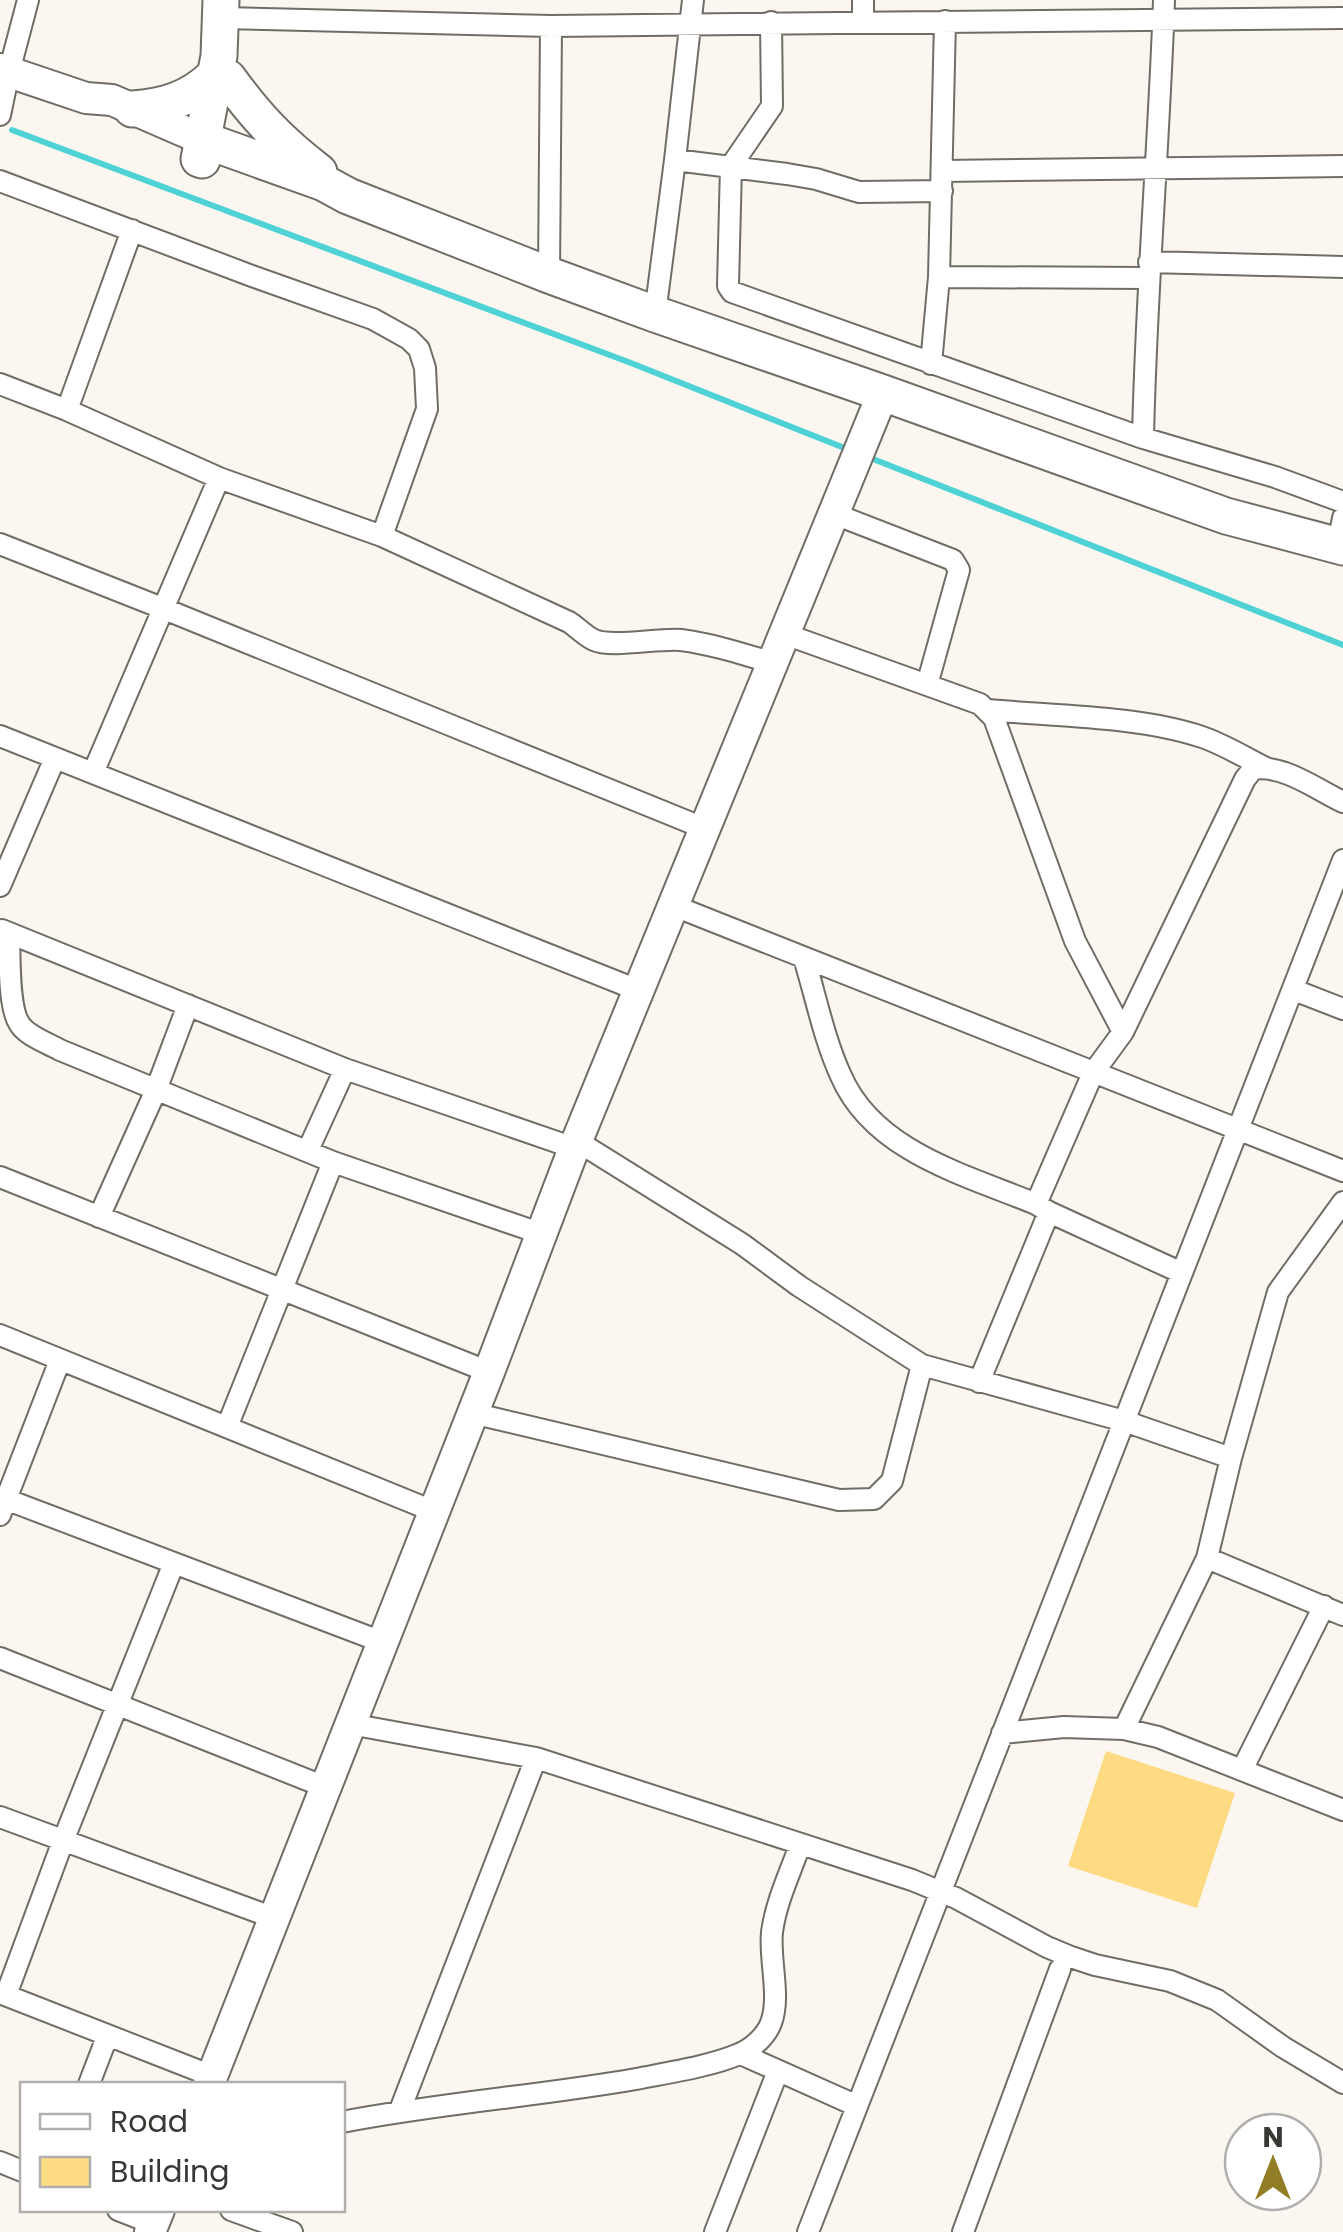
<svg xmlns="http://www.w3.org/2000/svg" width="1343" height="2232" font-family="Poppins,sans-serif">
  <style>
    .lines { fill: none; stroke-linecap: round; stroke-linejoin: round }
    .stream { stroke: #4ed2d5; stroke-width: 6 }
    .building { fill: #feda83 }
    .street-casing { stroke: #706d66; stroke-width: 24 }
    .primary-casing { stroke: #706d66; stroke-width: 34 }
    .highway-casing { stroke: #706d66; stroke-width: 39 }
    .street { stroke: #fff; stroke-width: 20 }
    .primary { stroke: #fff; stroke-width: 30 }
    .highway { stroke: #fff; stroke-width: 35 }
  </style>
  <rect width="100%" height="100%" fill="#fbf7f0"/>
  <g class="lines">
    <path class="stream" d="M12,130L631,363L852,451
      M868,457L1343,645"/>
  </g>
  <path class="building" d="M1106,1751L1235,1793L1197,1908L1068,1866Z"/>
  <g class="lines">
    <defs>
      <path id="street" d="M220,18L551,26L1343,18
        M863,21V0
        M771,22L772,106L731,166L728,286L732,292L1143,438L1275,477L1343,502
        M0,115L9,72L28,0
        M675,160L693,0
        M943,171L1343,166
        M0,181L252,276L373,319L409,339L419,349L425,368L427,409L382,536
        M1149,262L1343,267
        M549,275L551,26
        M939,277L1148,278
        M655,314L675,160L787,174L816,179L859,192L942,191
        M931,364L939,277L945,21
        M0,384L67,410L219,478L382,536L569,622C577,627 585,636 594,640C611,648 658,638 681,640C712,644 743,654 773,663
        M67,410L132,230
        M1143,438C1146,292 1159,146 1164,0
        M832,513L953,560L959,570L927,685
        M0,544L162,608L706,829
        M1338,545L1343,518
        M785,634L980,704L994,718L1075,941L1123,1032L1093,1073L1036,1204
        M988,710C1054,716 1140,716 1202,737C1223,744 1244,757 1264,767
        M0,736L640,991
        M93,773L219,478
        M0,886L55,758
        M672,905L1343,1171
        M2,930L345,1069L574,1148
        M9,933C10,955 8,1006 19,1023C26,1036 48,1043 60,1050L333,1162L542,1234
        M804,958C816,997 824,1039 841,1076C874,1152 966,1175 1036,1204L1049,1212L1182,1273
        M1294,990L1343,1009
        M1123,1032L1245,779L1253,769C1283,764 1316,789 1343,802
        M577,1141L742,1244L799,1286L922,1365L1124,1421L1231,1458
        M308,1150L345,1069
        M0,1177L489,1372
        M99,1217L156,1090L188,1005
        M0,1335L433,1511
        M979,1382L1049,1212
        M472,1413L839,1500L874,1499L892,1481L922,1365
        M227,1427L333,1162
        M0,1497L382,1642
        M0,1515L60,1360
        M1207,1558L1343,1615
        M0,1658L325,1787
        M350,1724L536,1758L912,1880L956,1898L1047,1947L1071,1957L1095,1965L1170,1981L1217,2000L1283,2047L1343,2083
        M1124,1729L1207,1558L1231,1458L1278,1292L1343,1202
        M1002,1733L1064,1727L1124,1729L1158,1737L1343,1810
        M1242,1770L1324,1606
        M0,1817L274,1918
        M0,1993L212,2076
        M6,1995L63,1841L174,1563
        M741,2054L855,2105
        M89,2084L107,2037
        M400,2110L536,1758
        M342,2122C440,2103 539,2096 636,2079C666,2073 712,2066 739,2054C752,2049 766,2036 771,2023C781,1997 769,1959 772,1932C776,1902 790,1873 800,1845
        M0,2162L22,2171
        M118,2210L154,2224
        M231,2210L292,2232
        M715,2232L778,2071
        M808,2232L1343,860
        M963,2232L1060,1969"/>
      <path id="primary" d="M0,69L86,98L112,100L204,140
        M209,2084L489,1372L574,1148L883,393
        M150,2232L159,2210"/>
      <path id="highway" d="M228,78C257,118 280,142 319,172
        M132,109C164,107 190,99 213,77
        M204,140L324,183L348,196L549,275L655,314L883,393L1226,516L1343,547
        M202,160L199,159L219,56L221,0"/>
    </defs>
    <use href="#street" class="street-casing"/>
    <use href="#primary" class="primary-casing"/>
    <use href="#highway" class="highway-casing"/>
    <use href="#street" class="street"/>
    <use href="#primary" class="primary"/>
    <use href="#highway" class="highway"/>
  </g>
  <rect x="20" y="2082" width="325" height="130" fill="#ffffff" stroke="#b0afae" stroke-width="2.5"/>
  <rect x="40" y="2114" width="50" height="15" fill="#ffffff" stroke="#b0afae" stroke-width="2.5"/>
  <text x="110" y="2132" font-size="30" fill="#393835">Road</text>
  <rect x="40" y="2157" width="50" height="30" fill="#feda83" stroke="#b0afae" stroke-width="2.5"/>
  <text x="110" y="2182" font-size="30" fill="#393835">Building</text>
  <g transform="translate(1273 2162)"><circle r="48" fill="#ffffff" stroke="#b0afae" stroke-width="2.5"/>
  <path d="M0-8L18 38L0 25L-18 38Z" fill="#917d23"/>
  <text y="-15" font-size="28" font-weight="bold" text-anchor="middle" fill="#393835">N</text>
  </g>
</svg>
